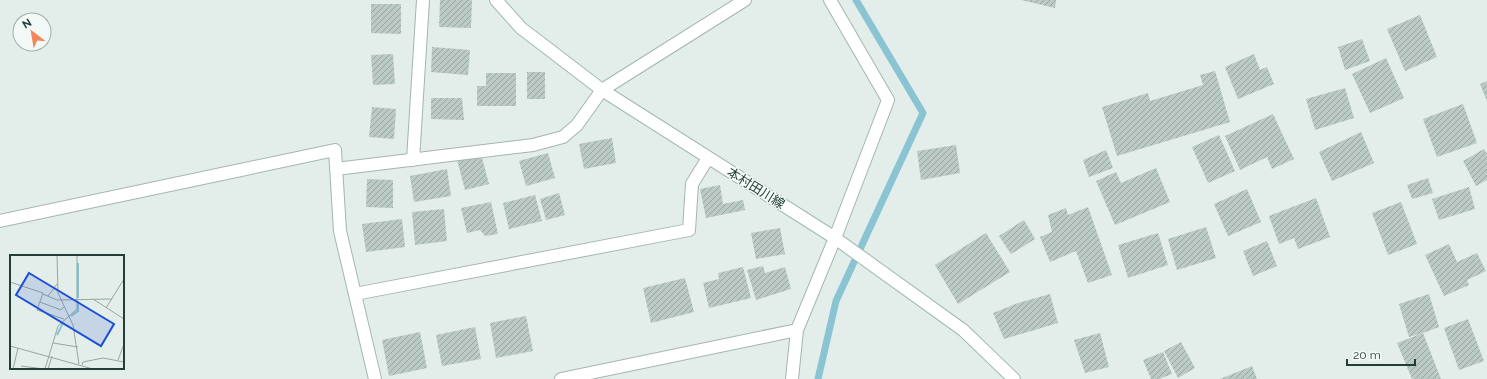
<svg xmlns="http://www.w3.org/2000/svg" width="1487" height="379" font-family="Raleway,'Noto Sans JP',sans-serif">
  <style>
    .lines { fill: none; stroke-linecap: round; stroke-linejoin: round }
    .stream { stroke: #8ac4d2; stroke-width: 7 }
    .building { fill: url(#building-hatch) }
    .minor-casing { stroke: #a5b5b0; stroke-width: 14 }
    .secondary-casing { stroke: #a1b9b1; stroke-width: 14 }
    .minor { stroke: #fff; stroke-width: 12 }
    .secondary { stroke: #fff; stroke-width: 12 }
    .labels { text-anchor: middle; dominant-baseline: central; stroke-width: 3; stroke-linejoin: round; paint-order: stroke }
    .street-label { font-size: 13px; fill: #223e38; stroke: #f3f9f6 }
    .inset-river { fill: none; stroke: #8ac4d2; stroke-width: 2 }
    .inset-road { fill: none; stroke: #96a7a2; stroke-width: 1 }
    .view { fill: #1d4ed8; fill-opacity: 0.15; stroke: #1d4ed8; stroke-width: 2 }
    .inset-edge { fill: none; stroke: #223e38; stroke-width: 2 }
  </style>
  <defs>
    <pattern id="building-hatch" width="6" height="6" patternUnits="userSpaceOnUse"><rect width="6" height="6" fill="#bbcac5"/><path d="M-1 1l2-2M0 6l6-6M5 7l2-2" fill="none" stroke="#98a5a1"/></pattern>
  </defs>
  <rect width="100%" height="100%" fill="#e3ede9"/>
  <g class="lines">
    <path class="stream" d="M818,379L836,301L923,113L856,0"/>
  </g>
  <path class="building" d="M440,0H472L471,28L439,27Z
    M1021,0H1056L1055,8Z
    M371,4H401V34L371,33Z
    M1420,15L1437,57L1405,71L1387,29Z
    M1362,39L1370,61L1345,70L1338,47Z
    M432,47L470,50L468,75L431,72Z
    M393,54L395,84L373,85L371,55Z
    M1254,54L1260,70L1267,67L1274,84L1238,99L1225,67Z
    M1386,58L1404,98L1370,113L1352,74Z
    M1215,71L1230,122L1117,156L1102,107L1148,93L1150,101L1203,85L1200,75Z
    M527,72H545V99H527Z
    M486,73H516V106H477V86H486Z
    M1487,81V101L1480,84Z
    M1345,88L1354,118L1315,130L1306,99Z
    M431,98H462L464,120L431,119Z
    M1463,104L1477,143L1437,157L1423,119Z
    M372,107L396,109L394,139L369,137Z
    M1273,114L1294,159L1272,169L1267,157L1240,170L1225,136Z
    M1361,132L1374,163L1332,181L1319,152Z
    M1219,135L1235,171L1208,183L1192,147Z
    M612,138L616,163L584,169L579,144Z
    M956,145L960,173L921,180L917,151Z
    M1484,149L1487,154V180L1476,186L1463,161Z
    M1106,150L1113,168L1089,177L1083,160Z
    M548,153L555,178L526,186L519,161Z
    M481,154L489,184L465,190L457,160Z
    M1156,168L1170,202L1115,225L1096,181L1116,172L1121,183Z
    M447,169L451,196L414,202L410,176Z
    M1428,178L1433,193L1412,199L1407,185Z
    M367,179L393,180V208L366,207Z
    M720,185L723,204L743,200L745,210L706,218L700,189Z
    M1469,187L1475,209L1439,220L1432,199Z
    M1247,189L1261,222L1228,236L1214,204Z
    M559,193L565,215L546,220L540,199Z
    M535,195L542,221L509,229L503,203Z
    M1316,198L1330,237L1298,249L1294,238L1279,244L1269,216Z
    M491,202L498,234L485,236L480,230L467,233L461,208Z
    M1401,202L1417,244L1388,255L1372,213Z
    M1088,207L1112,275L1088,283L1076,251L1050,262L1040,237L1052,232L1048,215L1066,208L1068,215Z
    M444,209L447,241L415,245L412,212Z
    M402,219L405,247L366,252L362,224Z
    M1024,220L1035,239L1011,254L999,236Z
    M1206,227L1216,258L1177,270L1168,239Z
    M780,228L785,254L756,259L751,233Z
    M986,233L1010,272L958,304L935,265Z
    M1158,233L1168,265L1128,278L1118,245Z
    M1267,241L1277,266L1253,276L1243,251Z
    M1449,244L1457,262L1477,253L1486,271L1467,280L1469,285L1444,296L1425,255Z
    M763,266L765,273L785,267L791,289L756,300L747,270Z
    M743,267L751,298L709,308L703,283L719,279L718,273Z
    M685,278L694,312L651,323L643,288Z
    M1050,294L1058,323L1004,339L993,313L1018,303Z
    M1429,294L1439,327L1423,333L1409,337L1399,304Z
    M526,316L533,351L496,358L490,323Z
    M1468,319L1484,361L1459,370L1444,328Z
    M475,327L481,359L442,366L436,335Z
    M420,332L427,368L389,376L382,340Z
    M1100,333L1109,367L1085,373L1074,340Z
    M1423,333L1441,379H1412L1397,343Z
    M1181,342L1195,368L1178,378L1164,351Z
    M1163,352L1172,374L1159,379H1151L1143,360Z
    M1252,366L1257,379H1220Z"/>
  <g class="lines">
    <defs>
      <path id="minor" d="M413,160L423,0
        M336,169L533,145L563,137L577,125L602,90L745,0
        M0,221L335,150L340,231L375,379
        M355,294L689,230L692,184L708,158
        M561,379L797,330
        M792,379L797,330L835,238L888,100L830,0"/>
      <path id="secondary" d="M496,0L521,28L602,90L835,238L963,330L1014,379"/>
    </defs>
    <use href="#minor" class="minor-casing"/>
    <use href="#secondary" class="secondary-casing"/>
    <use href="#minor" class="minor"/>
    <use href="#secondary" class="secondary"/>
  </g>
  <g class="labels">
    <g class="street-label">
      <text transform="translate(756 188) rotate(32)">本村田川線</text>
    </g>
  </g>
  <g transform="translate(10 255)">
    <rect width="114" height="114" fill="#e3ede9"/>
    <path class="inset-river" d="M68,8V43M61,61L68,56V46M47,80L53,68"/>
    <path class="inset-road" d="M47,0L48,38L63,70L69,109M0,27L33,38L27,55L54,64M33,39L47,45L102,44M38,41L47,29M83,44L114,64M30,47L51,55L54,52M96,53L114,24M43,88L68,92M0,91L83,114M108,105L114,89M72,110L73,107L93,103L114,107M11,111L34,114M3,114L8,93M35,114L48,71L67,54V0M38,114L42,101"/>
    <path class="view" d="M19,18L104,69L91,91L6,40Z"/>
    <rect width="114" height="114" class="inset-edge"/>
  </g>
  <g transform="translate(32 32) rotate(329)"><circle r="19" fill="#f3f9f6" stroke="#9faeaa"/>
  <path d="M0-3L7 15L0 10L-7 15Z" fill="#f3865b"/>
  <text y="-6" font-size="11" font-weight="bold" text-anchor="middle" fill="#223e38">N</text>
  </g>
  <path d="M1347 359v6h68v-6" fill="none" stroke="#223e38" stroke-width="2"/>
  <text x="1353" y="359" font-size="12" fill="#223e38" stroke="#f3f9f6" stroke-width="3" paint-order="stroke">20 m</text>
</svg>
